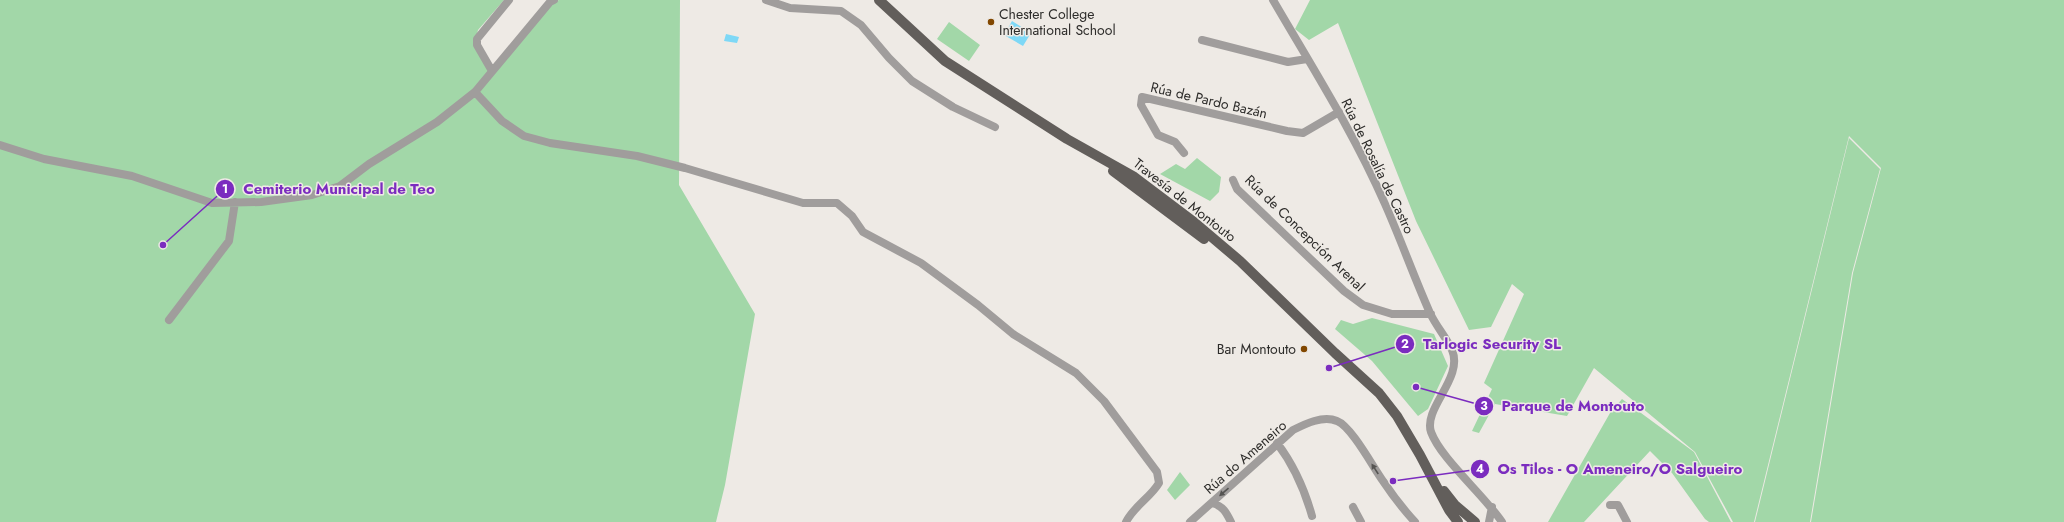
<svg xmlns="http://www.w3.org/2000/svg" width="2064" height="522" font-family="Jost,sans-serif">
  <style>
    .green { fill: #a2d7a8 }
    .water { fill: #7ed8f6 }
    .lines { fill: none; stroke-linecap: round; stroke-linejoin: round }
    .minor { stroke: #a09d9c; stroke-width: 8 }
    .major { stroke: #625e5b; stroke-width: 10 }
    .oneway { fill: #555452 }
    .poi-dot { fill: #814700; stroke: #eeeae5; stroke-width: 1.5 }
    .labels { text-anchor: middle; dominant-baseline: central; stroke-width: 3; stroke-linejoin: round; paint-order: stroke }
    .poi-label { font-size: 14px; fill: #2d2c2a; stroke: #eeeae5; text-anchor: start }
    .street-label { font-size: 14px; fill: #2d2c2a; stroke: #eeeae5 }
    .leader { fill: none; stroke: #7b2cbf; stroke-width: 1.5 }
    .callout-dot { fill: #7b2cbf; stroke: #eeeae5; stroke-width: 1.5 }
    .mark-label { font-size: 12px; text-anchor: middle; font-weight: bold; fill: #fff }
    .callout-label { font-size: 15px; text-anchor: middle; font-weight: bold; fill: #7b2cbf; stroke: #eeeae5; stroke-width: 3; stroke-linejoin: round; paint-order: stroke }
  </style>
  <rect width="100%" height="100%" fill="#eeeae5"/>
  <path class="green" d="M0,0H504L478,30L474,46L488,70L553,3L559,0H680L679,185L755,314L725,485L716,522H0Z
    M1310,0H2064V522H1811L1853,273L1881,168L1849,136L1754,522H1733L1695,452L1594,368L1567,416L1495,404L1479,433L1472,431L1492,389L1484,383L1524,294L1512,284L1491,327L1469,330L1416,221L1338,23L1309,40L1295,29Z
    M949,22L980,45L969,61L937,39Z
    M1849,138L1880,169L1852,273L1810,522H1755Z
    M1197,158L1221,177L1219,192L1210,201L1160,174L1176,164L1185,169Z
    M1372,318L1434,334L1448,366L1428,409L1418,416L1372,361L1335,329L1341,320L1353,324Z
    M1622,399L1694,452L1731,522H1709L1705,519L1672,473L1650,451L1584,522H1548L1610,413Z
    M1180,472L1190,485L1175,500L1167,490Z"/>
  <path class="water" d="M1012,21L1031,33L1023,46L1004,35Z
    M726,34L739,37L737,43L724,41Z"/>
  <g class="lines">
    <path class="minor" d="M766,0L790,8L841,11L861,25L889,58L912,81L953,107L995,127
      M1273,0C1312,67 1354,133 1385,204C1401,240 1414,277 1430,313C1436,326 1446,337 1452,350C1464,378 1423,408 1431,432C1441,459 1484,495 1502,522
      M1202,40L1288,62L1307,59
      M492,71L477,45V39L509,0
      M475,92L502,121L524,136L550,143L637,156L685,168L803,203H837L852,216L863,232L921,263L978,305L1013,334L1076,373L1104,401L1157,472L1159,483C1150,498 1134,506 1126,522
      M0,145L44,159L132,176L212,203L261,202L312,195L340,186L369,164L437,122L475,92L550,2L554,0
      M1184,153L1175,142L1158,135L1141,105L1142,97L1287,131L1303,133L1339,112
      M1233,180L1237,189L1344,291L1363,305L1392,314H1431
      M169,320L229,241L235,202
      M1277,443C1293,464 1305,491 1312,516
      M1212,503C1223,506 1226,512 1231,522
      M1610,505H1618L1627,522
      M1353,507L1361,522
      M1190,522L1293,430C1305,424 1323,415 1337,421C1351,426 1373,467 1383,481C1393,496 1403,509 1415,522
      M1489,522L1492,507"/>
    <path class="major" d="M879,0L945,61L1067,139L1133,176L1194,222L1240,261L1335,353L1379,393L1397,416L1420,455L1449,510L1458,522
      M1113,171L1204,239
      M1444,491L1455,505L1475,522"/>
  </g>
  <defs><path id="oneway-solid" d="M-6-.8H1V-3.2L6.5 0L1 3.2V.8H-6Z"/></defs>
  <g class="oneway">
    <use href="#oneway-solid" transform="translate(1375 469) rotate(-123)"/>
    <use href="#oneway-solid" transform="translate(1224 492) rotate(139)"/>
  </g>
  <g class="poi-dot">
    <circle cx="991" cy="22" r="4"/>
    <circle cx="1304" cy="349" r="4"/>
  </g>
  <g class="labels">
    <g class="poi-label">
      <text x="999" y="14">Chester College<tspan x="999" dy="16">International School</tspan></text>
      <text x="1296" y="349" text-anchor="end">Bar Montouto</text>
    </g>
    <g class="street-label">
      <text transform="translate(1209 100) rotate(13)">Rúa de Pardo Bazán</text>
      <text transform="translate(1378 166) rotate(64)">Rúa de Rosalía de Castro</text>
      <text transform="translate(1185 200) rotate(38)">Travesía de Montouto</text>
      <text transform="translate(1305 233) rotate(44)">Rúa de Concepción Arenal</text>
      <text transform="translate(1245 457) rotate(-41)">Rúa do Ameneiro</text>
    </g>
  </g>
  <path class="leader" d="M163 245L225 189M1329 368L1405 344M1416 387L1484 406M1393 481L1480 469"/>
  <g class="callout-dot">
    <circle cx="163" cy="245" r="4"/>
    <circle cx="1329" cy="368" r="4"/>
    <circle cx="1416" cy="387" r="4"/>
    <circle cx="1393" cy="481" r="4"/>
    <circle cx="225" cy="189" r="10"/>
    <circle cx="1405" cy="344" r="10"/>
    <circle cx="1484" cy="406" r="10"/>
    <circle cx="1480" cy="469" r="10"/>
  </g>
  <g class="mark-label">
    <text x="225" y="193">1</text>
    <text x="1405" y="348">2</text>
    <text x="1484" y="410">3</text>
    <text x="1480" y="473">4</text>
  </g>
  <g class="callout-label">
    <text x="339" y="194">Cemiterio Municipal de Teo</text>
    <text x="1492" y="349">Tarlogic Security SL</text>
    <text x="1573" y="411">Parque de Montouto</text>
    <text x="1620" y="474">Os Tilos - O Ameneiro/O Salgueiro</text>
  </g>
</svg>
